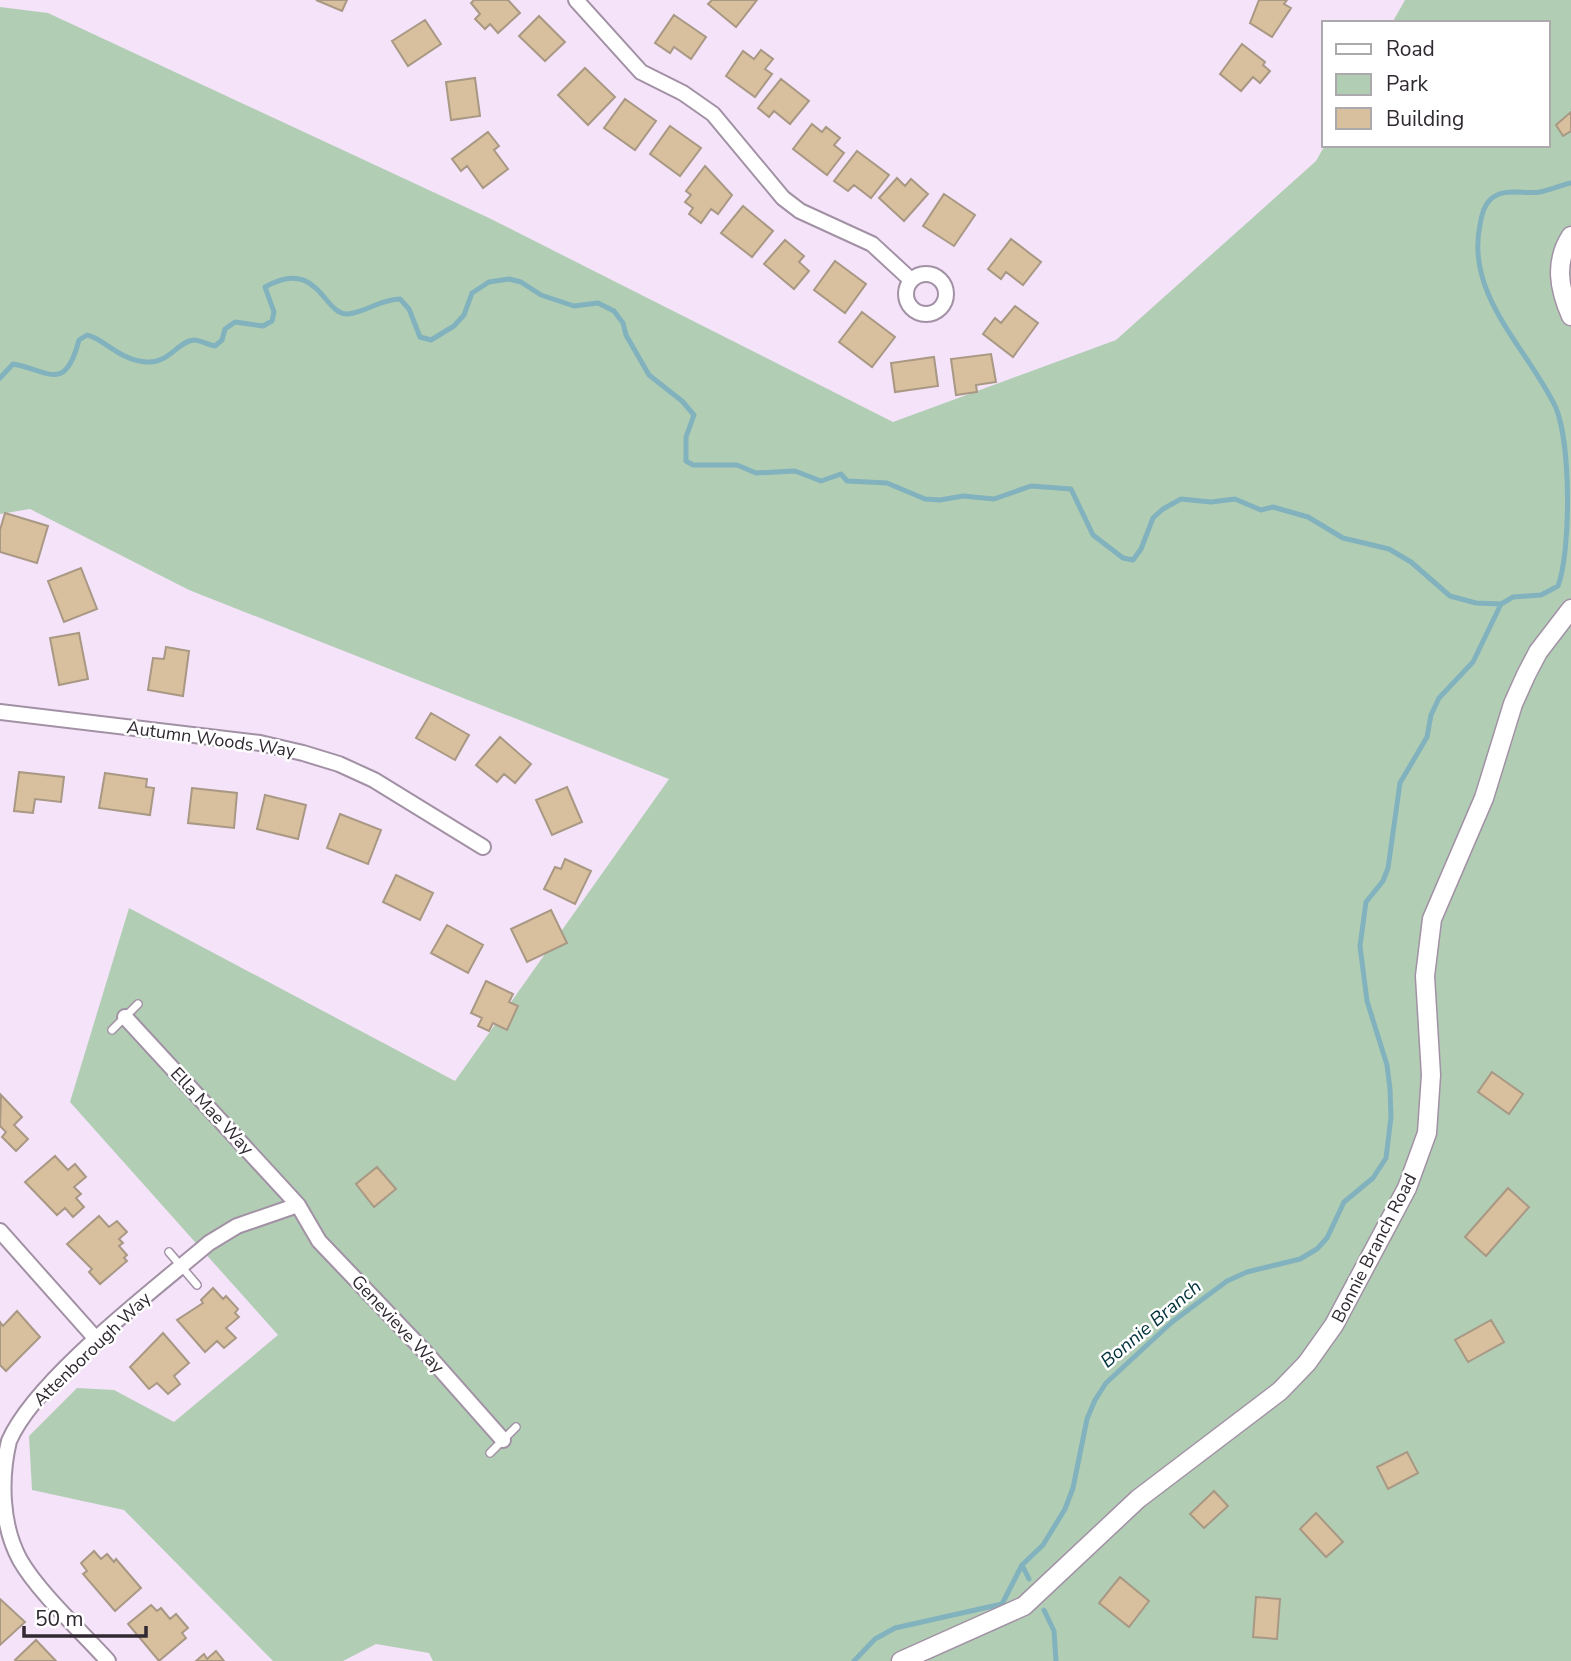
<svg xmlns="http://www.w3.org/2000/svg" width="1571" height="1661" font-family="'Nunito Sans',sans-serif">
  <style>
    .green { fill: #b1ceb5 }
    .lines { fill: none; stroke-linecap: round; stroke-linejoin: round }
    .stream { stroke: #82b2bd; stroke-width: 5 }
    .building { fill: #d8bf9d; stroke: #a89884; stroke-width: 2 }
    .service-casing { stroke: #a291a5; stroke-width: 10 }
    .minor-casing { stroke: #a291a5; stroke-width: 18 }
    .tertiary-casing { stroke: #a291a5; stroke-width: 21 }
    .service { stroke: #fff; stroke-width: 7 }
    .minor { stroke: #fff; stroke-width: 14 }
    .tertiary { stroke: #fff; stroke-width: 18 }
    .labels { text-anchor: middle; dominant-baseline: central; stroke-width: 5; stroke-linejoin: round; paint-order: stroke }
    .street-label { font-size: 18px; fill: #302931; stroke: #fff }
    .water-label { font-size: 19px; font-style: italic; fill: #02333c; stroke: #fff }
  </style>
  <rect width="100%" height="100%" fill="#f5e3f9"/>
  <path class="green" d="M1405,0H1571V1661H433L429,1653L376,1644L343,1661H273L124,1510L32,1490L29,1436L77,1388L114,1390L174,1422L278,1335L70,1102L129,908L455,1081L669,779L189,590L30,509L0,514V7L48,13L489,218L893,422L1116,340L1316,161L1325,145H1548V23H1392Z"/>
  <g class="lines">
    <path class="stream" d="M0,378L13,364C50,371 65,393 79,340L87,335C103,338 119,360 146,362C169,364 178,341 194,340C200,340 208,345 215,346L222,340L225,329L235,322L263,326L272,321L274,312L265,287C319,256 323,316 348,314C366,312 381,299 400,299L409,309L420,337L431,340L454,326L464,315L472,293L489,282L509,279L521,282L541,295L574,306L598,303L614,311L623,323L626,335L649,375L682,401L694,415L686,437V461L693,465H737L756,473L795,471L821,481L841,474L847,481L887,483L925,499L940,500L963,496L994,499L1031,486L1071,489L1093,535L1123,558L1133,560L1141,549L1153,518L1163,509L1181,499L1211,502L1235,499L1261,510L1273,507L1308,517L1343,538L1389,549L1411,562L1450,596L1476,603L1501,604
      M1022,1565L1029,1579
      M1044,1610L1054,1631L1056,1661
      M854,1661L875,1639L895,1628L1002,1604L1022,1565L1043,1545L1065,1509L1073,1488L1087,1419L1095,1400L1106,1383L1172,1322L1227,1281L1247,1272L1300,1259L1317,1249L1327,1238L1344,1202L1373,1178L1386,1158L1391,1117L1390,1089L1387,1065L1367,1001L1360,946L1366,902L1383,881L1388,868L1400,783L1427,737L1431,715L1439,698L1473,662L1501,604L1513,597L1541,595L1558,586C1571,551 1571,445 1556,408C1529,350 1465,296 1480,225C1481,218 1484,206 1489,201C1502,186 1524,195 1540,192C1551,190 1561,185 1571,183"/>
  </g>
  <path class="building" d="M316,0H347L342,11Z
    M474,0H508L520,13L498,33L490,24L485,29L475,19L480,14L471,3Z
    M712,0H757L736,27L708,4Z
    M1259,0H1287L1284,4L1291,8L1272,37L1250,23Z
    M674,15L706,37L691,59L674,47L670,53L655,43Z
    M539,16L565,42L545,61L519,36Z
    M425,20L441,44L408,66L392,41Z
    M1242,44L1265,62L1263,65L1270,71L1260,83L1253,77L1241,91L1220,74Z
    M761,50L773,59L765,69L772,74L755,97L726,76L743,51L754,59Z
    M585,68L615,97L588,125L558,95Z
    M475,78L480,116L451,120L446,82Z
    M781,79L809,101L790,124L774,111L769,117L758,108Z
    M625,99L656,121L635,150L604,128Z
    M1571,112V131L1563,136L1556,125Z
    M812,124L822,132L826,127L840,138L834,145L844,153L827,175L793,149Z
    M670,126L701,148L680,176L650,154Z
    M488,132L499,146L494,150L508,169L483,188L467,166L461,171L452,159Z
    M857,151L889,175L871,198L854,185L848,191L834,181Z
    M705,166L732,195L718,214L711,209L701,223L689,214L693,208L685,202L691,195L686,191Z
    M897,178L905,186L911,179L928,194L904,221L879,198Z
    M944,194L975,215L954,246L923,226Z
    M743,206L773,231L752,257L721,233Z
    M1011,239L1041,262L1023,285L1006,272L1001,279L988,269Z
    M785,240L804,256L799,262L809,271L794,289L764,264Z
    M835,261L866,284L845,313L814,290Z
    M1015,306L1038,323L1013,357L983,334L995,318L1001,323Z
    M862,312L895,337L872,367L839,342Z
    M991,354L996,382L976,385L977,392L956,395L951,359Z
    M934,357L938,386L895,392L891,363Z
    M5,513L48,526L37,563L0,552V530Z
    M81,568L97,609L64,622L48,581Z
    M79,633L88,679L59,685L50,638Z
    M166,647L189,651L183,696L148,690L153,658L164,659Z
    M431,713L469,735L455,760L416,738Z
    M500,737L531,764L515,783L504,774L497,782L476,765Z
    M19,772L64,777L61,802L35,799L33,813L14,811Z
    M105,773L147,779L146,787L154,788L150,815L99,808Z
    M567,787L582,822L552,835L536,800Z
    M192,788L237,793L234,828L188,823Z
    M265,795L306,805L298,839L257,829Z
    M340,814L381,830L368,864L327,848Z
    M565,859L591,871L575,904L544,889L555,867L561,869Z
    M396,875L433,893L420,920L383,902Z
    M551,910L567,943L527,962L511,929Z
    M447,925L483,945L468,973L431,953Z
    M486,981L513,994L509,1002L518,1006L507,1030L493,1023L489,1031L478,1026L482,1018L471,1013Z
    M1492,1072L1523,1094L1509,1114L1478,1092Z
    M1,1095L22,1117L14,1125L28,1139L16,1151L2,1137L6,1132L0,1126Z
    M55,1156L68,1170L75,1164L86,1177L74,1187L81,1194L76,1198L84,1207L73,1217L65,1208L57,1215L25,1182Z
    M377,1167L396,1189L374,1207L356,1184Z
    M1508,1188L1529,1207L1486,1256L1465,1237Z
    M99,1216L109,1227L117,1221L127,1232L119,1239L123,1243L119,1246L127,1255L124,1258L127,1261L100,1284L89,1272L92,1269L67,1244Z
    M213,1288L223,1299L226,1296L238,1309L235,1313L239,1317L226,1328L236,1338L224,1348L217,1341L205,1352L177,1320L203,1303L201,1300Z
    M17,1311L40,1337L6,1371L0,1365V1322L3,1326Z
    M1491,1320L1504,1342L1468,1362L1455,1340Z
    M163,1333L189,1363L174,1376L180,1384L168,1394L157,1383L149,1389L130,1367Z
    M1407,1452L1418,1473L1388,1489L1377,1467Z
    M1214,1491L1228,1506L1204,1528L1190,1514Z
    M1316,1513L1343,1542L1326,1557L1300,1529Z
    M94,1551L101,1559L107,1554L114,1562L116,1559L141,1588L115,1611L83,1574L87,1571L81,1563Z
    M1120,1577L1149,1601L1129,1627L1099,1603Z
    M1256,1597L1280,1599L1277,1639L1253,1637Z
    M0,1599L25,1622L0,1645Z
    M151,1605L157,1611L161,1608L170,1619L176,1614L188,1628L182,1633L186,1638L159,1661L128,1624Z
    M36,1640L56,1661H16L15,1660Z
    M216,1651L224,1661H196L204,1654L207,1659Z"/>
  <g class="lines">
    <defs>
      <path id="service" d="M112,1030L138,1004
        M169,1252L197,1285
        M490,1453L516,1427"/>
      <path id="minor" d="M576,0L641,72L683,93L713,114L783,198L800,211L872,244L911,280
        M906 294a20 20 0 1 1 40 0a20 20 0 1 1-40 0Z
        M0,712L260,743L303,753L339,764L374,780L483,847
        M125,1017L298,1205L319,1241L426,1353L503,1440
        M0,1231L97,1340
        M108,1661C82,1632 39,1593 20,1560C1,1525 0,1479 9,1441C36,1379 155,1289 209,1243L237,1226L298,1205"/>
      <path id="tertiary" d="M1571,236C1554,262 1559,289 1571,316
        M901,1661L1024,1606L1138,1499L1280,1391L1307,1363L1334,1325L1407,1188L1427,1133L1431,1075L1425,976L1432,919L1484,798L1513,704L1526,675L1538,652L1571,609"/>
    </defs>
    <use href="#service" class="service-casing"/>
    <use href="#minor" class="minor-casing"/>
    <use href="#tertiary" class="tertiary-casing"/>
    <use href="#service" class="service"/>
    <use href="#minor" class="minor"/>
    <use href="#tertiary" class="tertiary"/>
  </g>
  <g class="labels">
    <g class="street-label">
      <text transform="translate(211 739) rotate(8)">Autumn Woods Way</text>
      <text transform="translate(212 1111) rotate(47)">Ella Mae Way</text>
      <text transform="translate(1374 1248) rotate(-63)">Bonnie Branch Road</text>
      <text transform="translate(398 1324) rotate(47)">Genevieve Way</text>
      <text transform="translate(92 1349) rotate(-44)">Attenborough Way</text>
    </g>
    <g class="water-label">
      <text transform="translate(1151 1324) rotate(-40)">Bonnie Branch</text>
    </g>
  </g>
  <rect x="1322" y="21" width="228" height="126" fill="#ffffff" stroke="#aca9ad" stroke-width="2"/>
  <rect x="1336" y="44" width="35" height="10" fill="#ffffff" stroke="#aca9ad" stroke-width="2"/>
  <text x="1386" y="56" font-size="21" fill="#302931">Road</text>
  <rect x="1336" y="74" width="35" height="21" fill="#b1ceb5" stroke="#aca9ad" stroke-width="2"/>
  <text x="1386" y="91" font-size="21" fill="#302931">Park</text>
  <rect x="1336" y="108" width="35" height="21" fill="#d8bf9d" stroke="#aca9ad" stroke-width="2"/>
  <text x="1386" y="126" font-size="21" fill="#302931">Building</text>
  <path d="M24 1626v10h122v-10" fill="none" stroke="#302931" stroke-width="3.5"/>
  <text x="35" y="1626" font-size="21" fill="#302931" stroke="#ffffff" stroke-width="5" paint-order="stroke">50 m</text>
</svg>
